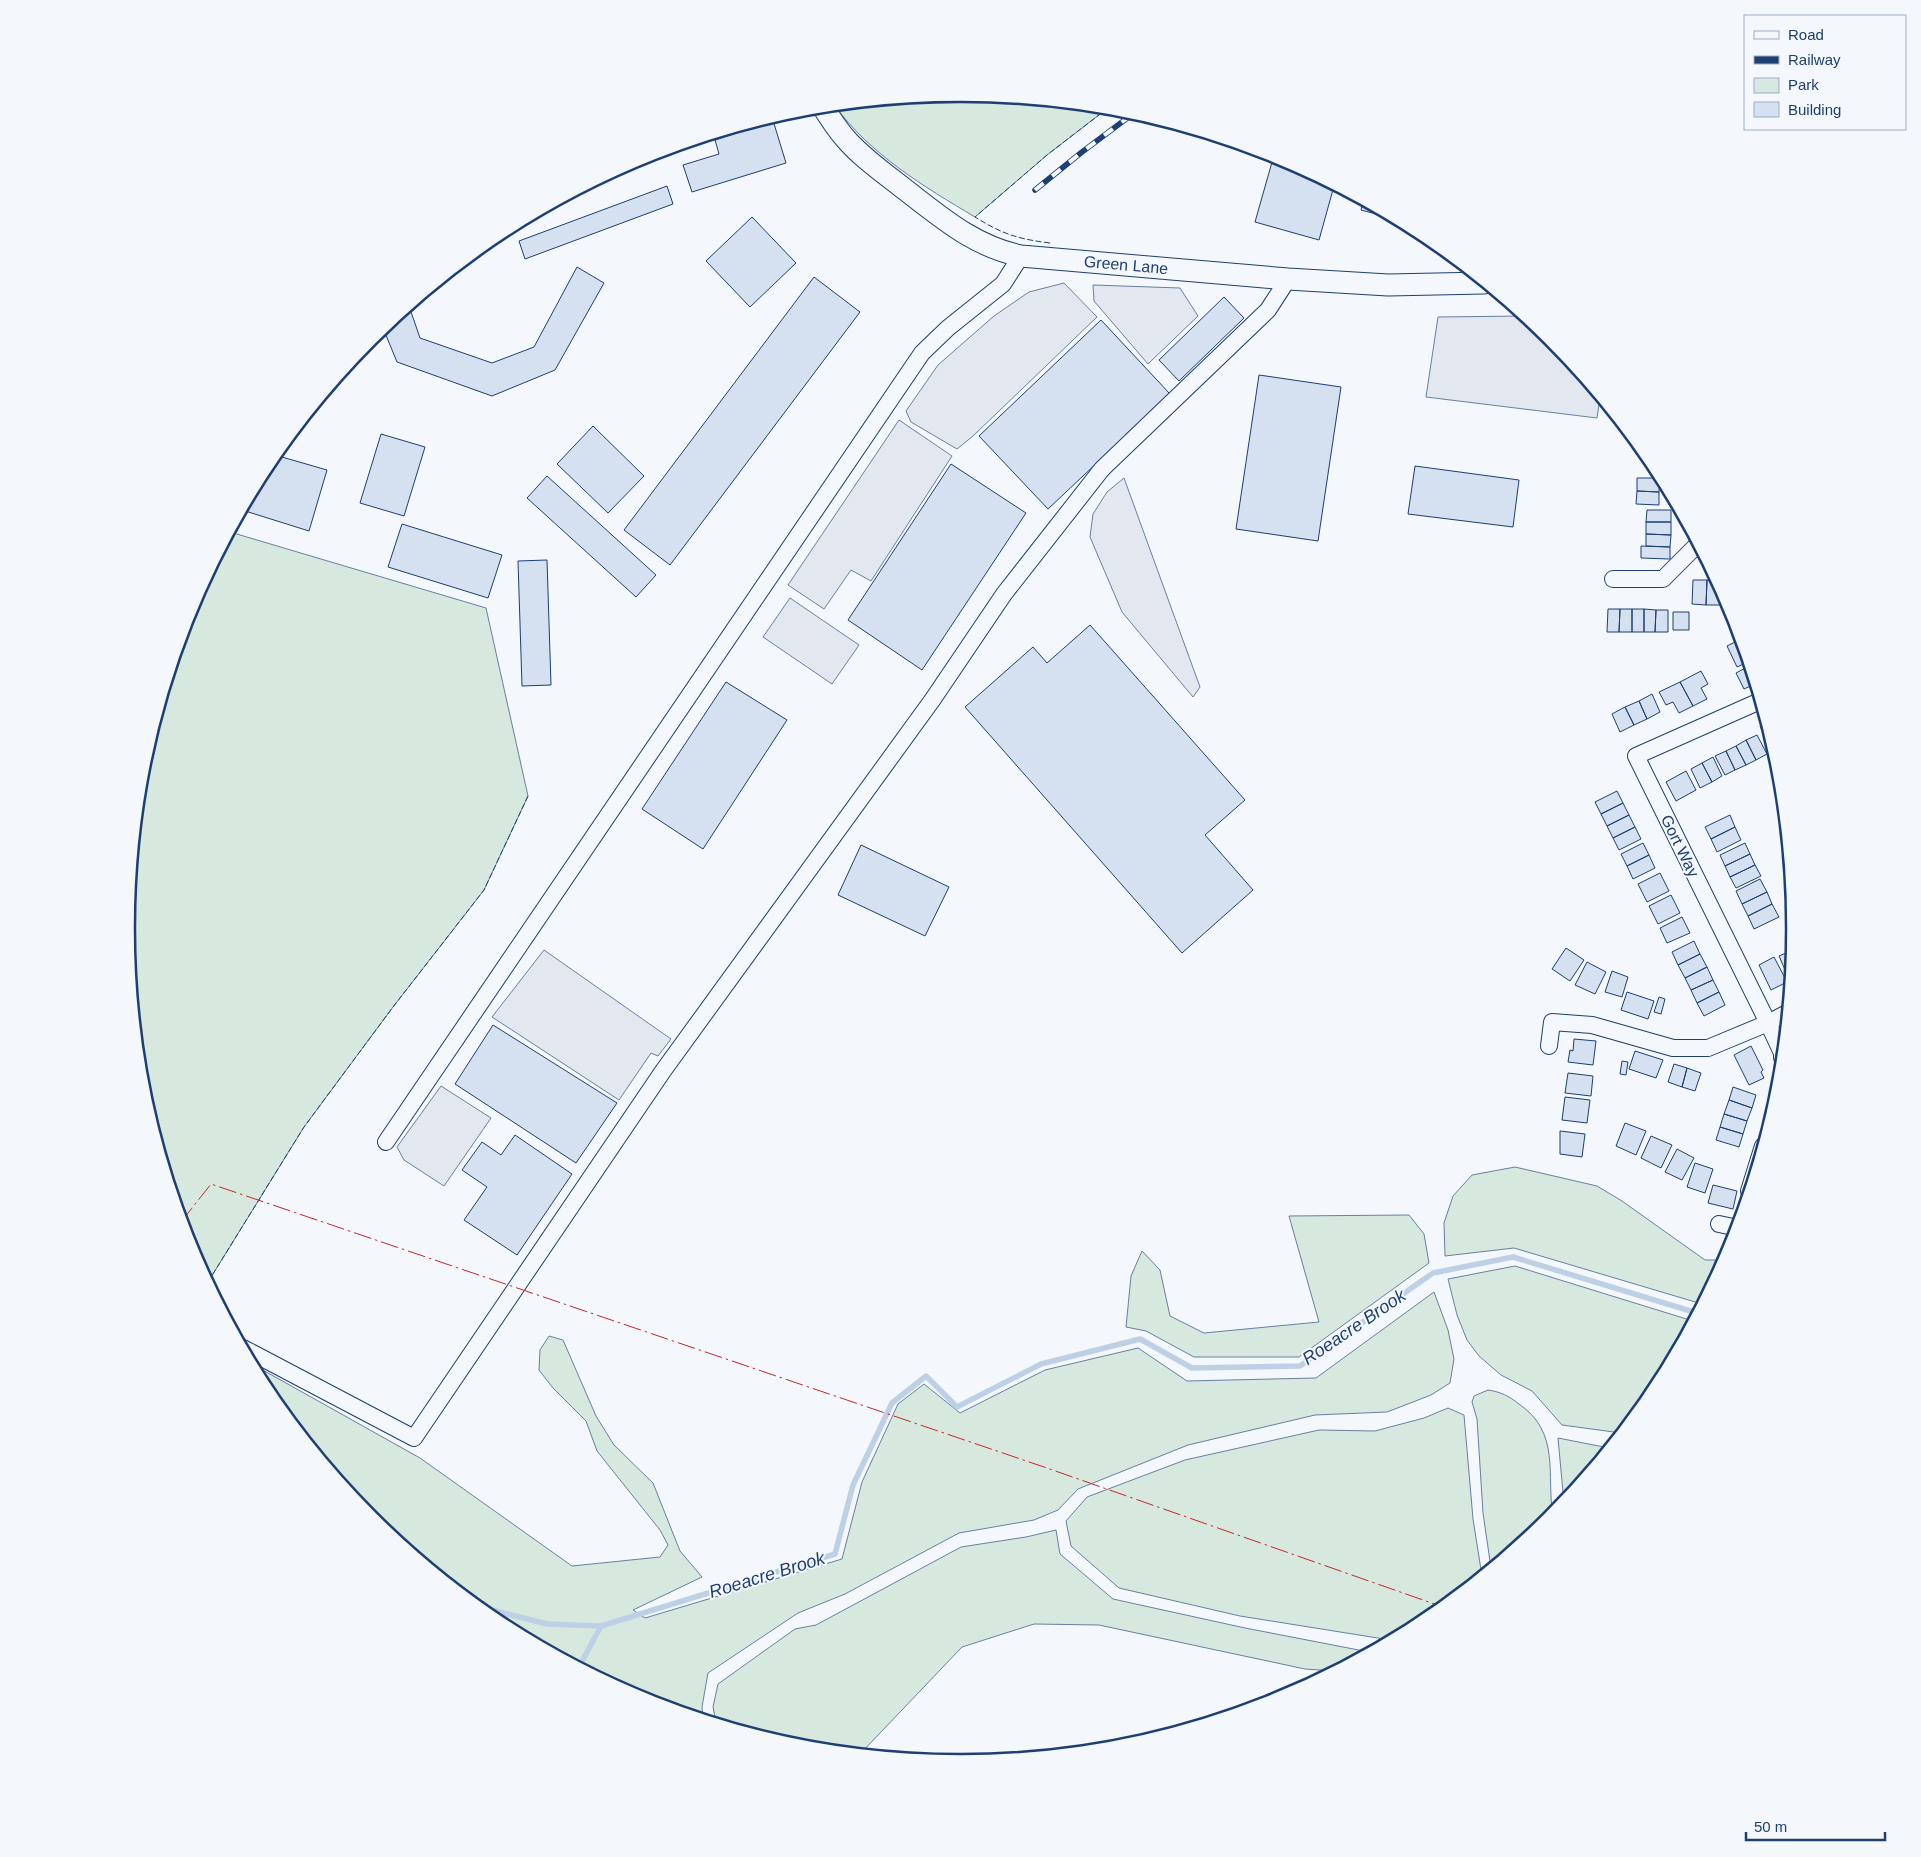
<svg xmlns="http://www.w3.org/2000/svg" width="1921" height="1857" font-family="Helvetica,sans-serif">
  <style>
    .green { fill: #d7e8df; stroke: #687fa3 }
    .parking { fill: #e3e8f0; stroke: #687fa3 }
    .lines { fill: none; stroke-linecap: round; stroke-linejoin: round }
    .stream { stroke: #bed0e5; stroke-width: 5.5 }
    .building { fill: #d5e0f0; stroke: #1d3f73 }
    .minor-casing { stroke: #1d3f73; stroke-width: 18 }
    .tertiary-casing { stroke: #1d3f73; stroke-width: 23 }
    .minor { stroke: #f4f7fb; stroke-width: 16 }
    .tertiary { stroke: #f4f7fb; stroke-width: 21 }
    .rail-casing { stroke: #1d3f73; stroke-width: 5.5 }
    .rail { stroke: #f4f7fb; stroke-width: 4; stroke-dasharray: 11; stroke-linecap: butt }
    .fence { stroke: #1d3f73; stroke-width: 1; stroke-dasharray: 6 2.5; stroke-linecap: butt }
    .power { stroke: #c62828; stroke-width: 1; stroke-dasharray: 18 4 2.5 4; stroke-linecap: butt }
    .labels { text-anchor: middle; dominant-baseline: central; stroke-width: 4; stroke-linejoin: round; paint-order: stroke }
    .street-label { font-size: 16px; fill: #1d3f73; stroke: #f4f7fb }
    .water-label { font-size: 18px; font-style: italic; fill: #1d3f73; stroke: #f4f7fb }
    .rim { fill: none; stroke: #1d3f73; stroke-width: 2.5 }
  </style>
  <rect width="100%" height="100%" fill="#f4f7fb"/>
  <path class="green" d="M961,94L1108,108L1047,155L975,217C923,186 871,155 835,106Z
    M230,532L486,608L528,796L484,890L393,1007L304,1127L208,1282L189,1248L142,1091L126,928L142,765L189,609Z
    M1515,1167L1597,1186L1622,1201L1705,1260H1725L1702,1304L1514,1248L1445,1256L1444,1223L1453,1196L1472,1175Z
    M1409,1215L1424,1234L1429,1263L1299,1357H1194L1146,1331L1126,1327L1131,1276L1142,1251L1160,1270L1170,1316L1204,1333L1319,1322L1289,1216Z
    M1515,1266L1693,1321L1654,1392L1621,1433L1562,1425L1532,1391L1501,1375L1479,1356L1467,1340L1457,1315L1448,1279Z
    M1434,1292L1448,1330L1454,1359L1450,1383L1431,1395L1387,1412L1315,1415L1188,1445L1078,1489L1058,1510L1034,1520L959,1533L845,1594L798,1613L708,1673L702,1707L703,1719L641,1700L496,1622L370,1519L266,1392L252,1364L420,1458L572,1566L660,1557L668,1545L660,1530L597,1451L586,1421L553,1388L539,1370L540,1350L549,1336L563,1340L596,1416L614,1445L653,1483L680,1551L702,1577L633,1610L645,1618L842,1559L862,1482L898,1404L924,1384L960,1413L1045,1370L1138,1348L1187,1381L1316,1378Z
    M1488,1390C1501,1392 1509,1396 1519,1404C1561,1433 1546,1474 1553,1517L1491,1568L1483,1513L1477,1419L1472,1402L1474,1396Z
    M1448,1408L1464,1415L1473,1519L1482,1576C1454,1598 1420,1635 1384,1639L1240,1616L1119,1588L1071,1546L1066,1521L1087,1497L1185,1460L1319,1430L1375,1431L1424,1418Z
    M1558,1438L1609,1448L1564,1503Z
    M1056,1530L1060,1554L1113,1599L1245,1628L1369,1652L1334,1671L1305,1669L1099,1625L1034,1624L962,1647L861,1753L797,1747L716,1722L713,1707L718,1684L795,1629L816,1625L961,1547L1026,1537Z"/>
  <path class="parking" d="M1064,283L1097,317L973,436L957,449L911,422L906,411L938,365L994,316L1029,292Z
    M1093,285L1180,288L1198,316L1148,364L1094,301Z
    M1523,316L1551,338L1600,398L1597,418L1426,397L1438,317Z
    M899,420L952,456L871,581L851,570L824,609L788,585Z
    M1124,478L1200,687L1193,697L1122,612L1090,537L1093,514L1107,492Z
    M790,598L859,645L832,684L763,637Z
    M544,950L671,1039L658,1056L651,1053L619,1100L492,1017Z
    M441,1086L491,1118L444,1186L404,1160L397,1147Z"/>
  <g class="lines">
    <path class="stream" d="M476,1606L547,1624L601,1626
      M579,1667L601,1626L835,1554L853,1485L892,1403L926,1376L957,1407L1041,1364L1140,1339L1192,1368L1300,1366L1433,1273L1513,1257L1697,1313"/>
  </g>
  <path class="building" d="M772,117L786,163L692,192L683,165L719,154L715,140L748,129L747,125Z
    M1274,155L1334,186L1319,240L1255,222Z
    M602,178L603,182L576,192Z
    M667,186L673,204L525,259L519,241Z
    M1363,202L1395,219L1361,210Z
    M752,217L796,263L750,307L706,261Z
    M577,267L604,283L555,370L492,396L397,362L383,328L409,306L420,338L492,363L534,347Z
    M814,277L860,312L670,565L624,530Z
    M1224,297L1244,318L1179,381L1159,360Z
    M1101,320L1170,394L1048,509L979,436Z
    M1259,375L1341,387L1318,541L1236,529Z
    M593,426L644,476L608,513L557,464Z
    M381,434L425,447L404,516L360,503Z
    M275,455L327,470L309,531L242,510L267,465Z
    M951,464L1026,513L922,670L848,620Z
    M1415,466L1519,480L1513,527L1408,514Z
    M547,476L656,575L636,597L527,498Z
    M1637,478H1660L1659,492L1637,491Z
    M1637,491L1659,492V505L1636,504Z
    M1647,510H1671V522H1646Z
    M1646,522H1671V535L1646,534Z
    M402,524L502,555L488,598L388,567Z
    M1646,534L1671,535L1670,547L1646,546Z
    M1641,546L1670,547V559L1641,558Z
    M547,560L551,685L522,686L518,561Z
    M1693,580H1707L1706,605L1692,604Z
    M1707,580H1716L1721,589L1720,605H1706Z
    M1608,609H1620L1619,632H1607Z
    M1620,609H1632V632H1619Z
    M1632,609H1644V632H1632Z
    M1644,609L1656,610L1655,632H1644Z
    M1656,610H1668V632H1655Z
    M1673,612H1689V630H1673Z
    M1090,625L1245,800L1205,835L1253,890L1182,953L965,707L1033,647L1047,663Z
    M1741,639L1748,662L1737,667L1727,646Z
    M1749,666L1755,684L1744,689L1736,673Z
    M1701,671L1708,684L1701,688L1707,699L1693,706L1680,682Z
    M726,682L787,720L703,849L642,809Z
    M1680,682L1693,706L1679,713L1673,702L1666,705L1659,692Z
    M1652,694L1660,712L1647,719L1639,701Z
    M1639,701L1647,719L1634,725L1625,707Z
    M1625,707L1634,725L1620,732L1612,714Z
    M1766,723L1773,744L1769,746L1760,726Z
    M1757,735L1767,754L1756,760L1746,740Z
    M1746,740L1756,760L1746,765L1736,746Z
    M1736,746L1746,765L1735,770L1726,751Z
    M1726,751L1735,770L1725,775L1715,756Z
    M1713,757L1722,776L1712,782L1702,763Z
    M1702,763L1712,782L1700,788L1691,769Z
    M1686,771L1696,790L1676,801L1666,782Z
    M1617,791L1623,803L1601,814L1595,802Z
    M1623,803L1629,815L1607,826L1601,814Z
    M1629,815L1635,827L1613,838L1607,826Z
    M1730,815L1735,827L1711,839L1705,827Z
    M1635,827L1641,839L1619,850L1613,838Z
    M1735,827L1741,840L1717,852L1711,839Z
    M1643,843L1649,855L1627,866L1621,854Z
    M1745,843L1750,854L1725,866L1720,855Z
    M861,845L949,887L925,936L838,895Z
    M1750,854L1755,865L1730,877L1725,866Z
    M1649,855L1655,868L1633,879L1627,866Z
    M1755,865L1761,876L1736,888L1730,877Z
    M1660,873L1669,891L1647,902L1638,884Z
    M1760,879L1767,892L1742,904L1736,891Z
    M1767,892L1772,904L1748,916L1742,904Z
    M1671,895L1680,913L1658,924L1649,906Z
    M1772,904L1779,917L1754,929L1748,916Z
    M1682,917L1690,933L1667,943L1660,928Z
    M1694,941L1700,954L1678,965L1672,952Z
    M1566,948L1584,960L1570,981L1552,969Z
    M1793,950L1790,978L1789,979L1779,956Z
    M1700,954L1707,967L1685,978L1678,965Z
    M1774,957L1787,982L1771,990L1759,965Z
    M1587,962L1606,972L1595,994L1575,985Z
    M1707,967L1713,980L1691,990L1685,978Z
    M1612,971L1628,977L1622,997L1605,992Z
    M1713,980L1719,992L1697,1003L1691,990Z
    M1627,992L1654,1001L1648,1019L1621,1010Z
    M1719,992L1725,1005L1704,1016L1697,1003Z
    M1659,997L1665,999L1661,1014L1654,1012Z
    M493,1025L617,1103L576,1163L455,1084Z
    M1574,1039L1596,1041L1593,1065L1568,1062L1570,1050L1573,1051Z
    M1751,1046L1763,1070L1761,1072L1764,1078L1749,1085L1734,1055Z
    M1635,1051L1663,1060L1656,1078L1629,1069Z
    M1622,1061L1628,1062L1626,1075L1620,1074Z
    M1674,1064L1687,1068L1682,1087L1668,1082Z
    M1687,1068L1701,1073L1695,1091L1682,1087Z
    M1568,1073L1593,1076L1591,1096L1565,1093Z
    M1733,1087L1756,1095L1752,1108L1729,1100Z
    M1565,1097L1590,1100L1587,1123L1562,1120Z
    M1729,1100L1752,1108L1747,1121L1724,1114Z
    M1724,1114L1747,1121L1743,1134L1720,1127Z
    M1625,1123L1646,1131L1636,1155L1616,1146Z
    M1720,1127L1743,1134L1739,1147L1716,1140Z
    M1560,1131L1585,1134L1582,1157L1560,1154Z
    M515,1135L572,1174L517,1255L464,1220L487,1187L462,1170L482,1142L501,1155Z
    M1651,1136L1672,1145L1661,1168L1641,1158Z
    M1677,1149L1694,1158L1682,1180L1665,1172Z
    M1695,1163L1713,1169L1705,1193L1687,1187Z
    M1713,1185L1737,1191L1733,1209L1708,1203Z"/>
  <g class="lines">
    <defs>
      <path id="minor" d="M1613,579H1663L1697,545
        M1760,701L1636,756L1768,1023L1782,1053V1058
        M1549,1046L1552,1022L1592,1025L1673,1048H1708L1768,1023L1787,1013
        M386,1142L922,353L948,328L1003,284L1021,256
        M1749,1191L1763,1146
        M1719,1224L1738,1228
        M243,1348L414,1438L663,1071L933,699L1004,594L1102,469L1268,310L1288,279"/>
      <path id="tertiary" d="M823,107C830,118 837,129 845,138C861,157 884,173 903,188C941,217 973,246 1021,256L1288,279L1388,285L1484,283"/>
    </defs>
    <use href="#minor" class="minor-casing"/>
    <use href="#tertiary" class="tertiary-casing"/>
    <use href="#minor" class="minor"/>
    <use href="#tertiary" class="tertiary"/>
    <defs>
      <path id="rail" d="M1035,190L1082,152L1134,113"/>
    </defs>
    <use href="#rail" class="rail-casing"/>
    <use href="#rail" class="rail"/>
    <path class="fence" d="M1050,243C1018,239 1002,234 975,217L1047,155L1108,108
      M208,1282L304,1127L393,1007L484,890L528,796"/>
    <path class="power" d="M181,1222L211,1184L1044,1467L1443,1607"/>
  </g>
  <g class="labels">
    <g class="street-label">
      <text transform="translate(1126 265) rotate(5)">Green Lane</text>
      <text transform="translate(1680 846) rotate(64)">Gort Way</text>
    </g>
    <g class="water-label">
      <text transform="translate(1354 1327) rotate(-34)">Roeacre Brook</text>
      <text transform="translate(767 1575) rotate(-17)">Roeacre Brook</text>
    </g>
  </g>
  <path d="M0 0H1921V1857H0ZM960 102H961A825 825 0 0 1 1786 927V929A825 825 0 0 1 961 1754H960A825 825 0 0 1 135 929V927A825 825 0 0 1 960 102Z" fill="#f4f7fb" fill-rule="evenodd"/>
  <path class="rim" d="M960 102H961A825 825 0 0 1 1786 927V929A825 825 0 0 1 961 1754H960A825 825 0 0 1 135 929V927A825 825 0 0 1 960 102Z"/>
  <rect x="1744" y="15" width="162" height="115" fill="#f4f7fb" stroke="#9eadc5"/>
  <rect x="1754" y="31" width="25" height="8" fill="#f4f7fb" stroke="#9eadc5"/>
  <text x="1788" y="40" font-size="15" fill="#1d3f73">Road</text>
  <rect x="1754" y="56" width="25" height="8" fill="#1d3f73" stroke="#9eadc5"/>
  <text x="1788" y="65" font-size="15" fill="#1d3f73">Railway</text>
  <rect x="1754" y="78" width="25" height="15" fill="#d7e8df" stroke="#9eadc5"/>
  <text x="1788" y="90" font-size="15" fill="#1d3f73">Park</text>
  <rect x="1754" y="102" width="25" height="15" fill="#d5e0f0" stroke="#9eadc5"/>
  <text x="1788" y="115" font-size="15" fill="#1d3f73">Building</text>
  <path d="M1746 1832v8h139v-8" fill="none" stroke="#1d3f73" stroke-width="2.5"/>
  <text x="1754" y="1832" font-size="15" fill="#1d3f73" stroke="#f4f7fb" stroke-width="4" paint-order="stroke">50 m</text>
</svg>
